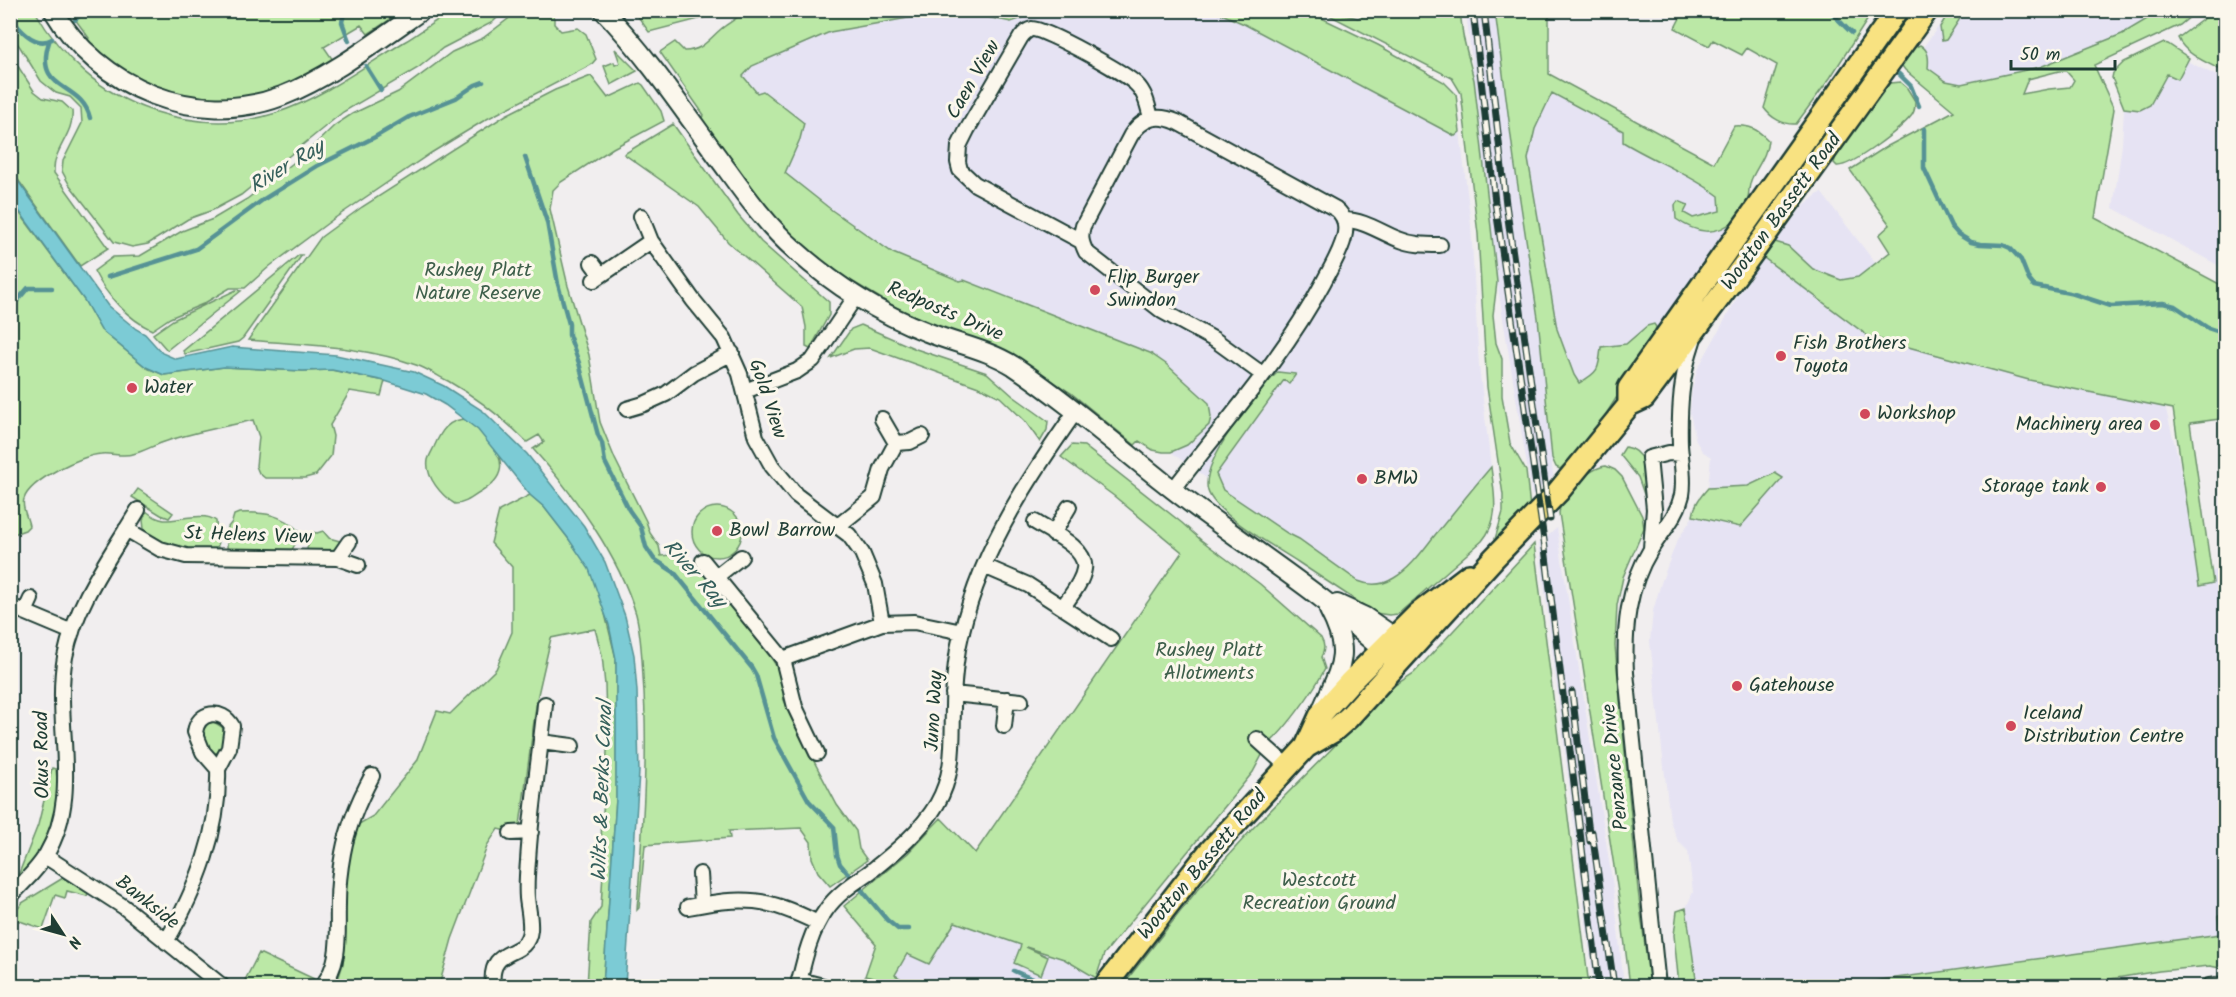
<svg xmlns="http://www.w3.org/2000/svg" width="2236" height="997" font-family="Kalam,sans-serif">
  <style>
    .built { fill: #e6e3f3 }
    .green { fill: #bbe8a6; stroke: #6d926d; stroke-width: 1.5; fill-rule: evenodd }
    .water { fill: #7bcbd5; stroke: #569295; stroke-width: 1.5 }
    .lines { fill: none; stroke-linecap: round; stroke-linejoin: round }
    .stream { stroke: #569295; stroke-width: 4.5 }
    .street-casing { stroke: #1f3d34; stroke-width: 18 }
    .secondary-casing { stroke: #1f3d34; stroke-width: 22 }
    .primary-casing { stroke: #1f3d34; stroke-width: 26 }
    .street { stroke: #fbf7ec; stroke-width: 14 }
    .secondary { stroke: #fbf7ec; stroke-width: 18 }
    .primary { stroke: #f8e281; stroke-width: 21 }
    .rail-casing { stroke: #1f3d34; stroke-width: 7 }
    .rail { stroke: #fbf7ec; stroke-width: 4.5; stroke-dasharray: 14; stroke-linecap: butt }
    .poi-dot { fill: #d1495b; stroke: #fbf7ec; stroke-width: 2 }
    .labels { text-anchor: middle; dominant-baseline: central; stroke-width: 6; stroke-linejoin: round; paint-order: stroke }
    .street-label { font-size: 20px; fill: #1f3d34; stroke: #fbf7ec }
    .park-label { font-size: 20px; fill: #3e5f4b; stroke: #fbf7ec }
    .poi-label { font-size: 20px; fill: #1f3d34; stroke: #fbf7ec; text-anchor: start }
    .water-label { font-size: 21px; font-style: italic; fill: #36605c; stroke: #fbf7ec }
  </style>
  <rect width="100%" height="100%" fill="#f1eeef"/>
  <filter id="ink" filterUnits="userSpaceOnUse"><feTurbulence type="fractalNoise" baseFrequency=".0167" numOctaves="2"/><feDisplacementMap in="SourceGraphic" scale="12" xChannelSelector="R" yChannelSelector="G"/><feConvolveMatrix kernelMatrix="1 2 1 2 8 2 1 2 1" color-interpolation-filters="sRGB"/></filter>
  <g filter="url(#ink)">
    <path class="built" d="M947,10L1250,11L1450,121L1460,132L1471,225L1479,366L1491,467L1419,555L1401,573L1385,582L1378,584L1369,585L1358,581L1299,539L1287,533L1244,506L1171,452L1187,445L1196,439L1210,423L1150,353L1056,315L964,280L960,281L893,253L833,210L785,173L800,139L804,123L764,91L757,93L743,76L752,66L830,32Z
      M1466,11H1495L1514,160L1538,318L1553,476L1532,496L1497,282Z
      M1950,11H2157L2154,15L2122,34L2040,67L1961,84L1946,81L1932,72L1922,62L1918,54Z
      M2187,61L2225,80V269L2113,208L2122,145L2124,108L2140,110L2150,105L2167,74L2178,79Z
      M1553,93L1736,192L1740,216L1714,255L1680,296L1653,337L1568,394L1528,159L1535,129Z
      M1821,192L1876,264L1858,277L1841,280L1813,269L1788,246L1775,242L1804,205Z
      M1764,258L1868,336L2029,380L2165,406L2179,461L2199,585L2213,583L2211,571L2225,569L2226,915L2218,916L2220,934L1837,986H1697L1686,908L1693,892L1688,851L1678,841L1670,821L1650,641L1653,611L1661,583L1676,543L1693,516L1740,527L1783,478L1775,473L1748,486L1708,488L1711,457L1702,451L1696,441L1690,413L1692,390L1697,370L1738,296Z
      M1557,528L1614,893L1624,986H1594L1539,544Z
      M955,922L1064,959L1096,978L1090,986H912L895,975L908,953L929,964Z"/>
    <path class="green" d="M1854,10L1861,13L1860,11H1873L1830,78L1796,124C1783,125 1771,118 1764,108L1777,65L1747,48L1742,55L1713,40L1709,46L1675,28L1682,14L1676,11Z
      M1950,10L1965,11L1946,40L1942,41L1940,27Z
      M10,11H35C61,57 101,94 153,111C259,145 318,96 404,42C420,33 437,18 454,11C465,7 492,10 504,11L493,22L443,48L418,68L343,112L241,195L213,210L188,219L148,244L132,247L114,242L69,184L62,171L63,161L82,123L81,108L70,97L56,93L41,81L20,47L11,35Z
      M69,11H403L368,34L361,25L324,47L333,60L302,80L250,98L212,101L146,86L85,43L89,38Z
      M513,11H554V24L561,31L578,28L586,34L596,59L591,65L485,120L431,153L332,220L270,266L245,288H230L203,304L170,318L152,330C128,319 106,295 94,271L113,257L140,256L182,231L213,219L247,199L306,153L335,125L352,114L398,92L452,52L483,38L508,19Z
      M634,11H947L830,32L752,66L743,76L757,93L763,91L804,123L800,139L785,173L833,211L893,253L960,281L964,280L1150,353L1166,364L1209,403L1211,417L1209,425L1187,445L1171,452H1163L1153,450L1139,441L1135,445L1071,393L1008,352L943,329L895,307L838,273L817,257L777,220L701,118L704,115L660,52L675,42L684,51C702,51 708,40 721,29C727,24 735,20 741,14H718L649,32Z
      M958,11L1026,10V11L1023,18L1011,22Z
      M1215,11H1307L1378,45L1444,82L1456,94L1460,132L1455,136L1244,24Z
      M1373,11H1460L1463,36L1474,80L1493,245L1497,282L1493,315L1496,343L1502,359V396L1510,443L1526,471L1530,508L1495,539L1503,512V495L1487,387L1478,234L1461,93L1452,78L1329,15L1331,12L1358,18Z
      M1495,11H1549V74L1714,163L1734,126C1750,125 1757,129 1768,140C1767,155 1758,165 1752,178C1747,188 1750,201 1745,210C1743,214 1738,217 1735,220C1715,237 1696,233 1676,219L1675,205L1678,201L1688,205L1684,213L1693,218L1720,211L1719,196C1690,174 1654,161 1623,142V131L1552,93L1535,129L1528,159L1557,329L1574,375L1579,383C1599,372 1599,369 1601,347L1626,344L1647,326L1654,324L1656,327L1652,342L1590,439L1560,469L1556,467L1552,458L1538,318L1514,160Z
      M2157,11H2197L2180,25L2094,65L2114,109L2095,218L2225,287V420L2220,419L2190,423L2213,583L2199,586L2173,409L2029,380L1868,336L1764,258L1775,242L1788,246L1813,269L1841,280L1858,277L1890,252L1879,235L1890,225L1850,170L1886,147L1954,111L1905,70L1900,63L1911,49L1920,45C1929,50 1929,59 1928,68L1946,81L1961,84L2040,67L2122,34L2154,15ZM2059,71H2066L2074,80L2070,87L2049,89L2022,94L2028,79Z
      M2214,11H2219L2225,16V72C2210,64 2185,55 2178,38Z
      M2164,43L2168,44L2189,58L2178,79L2167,74L2150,105L2140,110L2124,108L2112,78L2113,73L2124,62Z
      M615,49L637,71L611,85L604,66L614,62L615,65L620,63Z
      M10,54L34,91L43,98L62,102L72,111C74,129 61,142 56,158C54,162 54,168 54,173L108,248L80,266L11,170Z
      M591,76L608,98L640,83L643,85L661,111L664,121L613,148L561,182L553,190L550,209L568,286L589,355L600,422L615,459L646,521L650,533L659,546L661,556L682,554L712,581L772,659L778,669L784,690L783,698L798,731L837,805L856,831L859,849L867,860L830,886L818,872L812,858L811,842L801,828L729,831L730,838L645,845L639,908L637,910C642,832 649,755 643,677C642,656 641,634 636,614C619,556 573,493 533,449L544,442L539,435L527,442C502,417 478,398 448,381C438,376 429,370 419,366C364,346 306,345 248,340L321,237L362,207L506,115L555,90Z
      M1900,82L1907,88L1915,101C1915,107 1915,111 1912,115C1902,128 1852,167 1837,166L1834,163C1840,138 1874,104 1890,83Z
      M673,124L738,215L761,242L829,302V315L810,349L806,347V327L802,307L728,242L699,207L624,154Z
      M10,200L84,300L101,330L147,368L164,375L224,367L303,371L331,370L385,381L381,396L350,391L330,425L333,436L331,456L316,475L305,478H265L259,473L256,466L259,437L253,420C224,427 195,432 167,441C156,444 145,451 133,454C122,457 112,453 101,454C82,455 30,480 24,499C21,507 28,518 29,526L25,530L11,535Z
      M299,255H302L243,338L238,342L185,354L183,351Z
      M236,290L241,291L167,350L153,334L173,320Z
      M861,325L916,349L987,373L1013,396L1048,421L1047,430L1040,442L1025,421L1000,397L984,389L870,348L854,349L831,358L851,329Z
      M1278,372L1296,374L1289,384L1284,380L1216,474L1223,490L1287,533L1299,539L1358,581C1370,586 1383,585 1394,578C1411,568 1423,550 1435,535C1454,512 1472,489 1491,467C1494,494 1501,518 1482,541L1398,614L1389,615L1375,613C1349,596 1324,579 1298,562C1277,548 1215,514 1208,491C1199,462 1257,392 1278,372Z
      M467,419C488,439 521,466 484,490C474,496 466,504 455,504C442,496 425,477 428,460C429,456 432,451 434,447C441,431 448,419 467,419Z
      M1072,445L1084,446L1182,523L1201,540L1260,584L1321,638C1325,645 1325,650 1321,657L1325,669C1314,690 1281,737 1262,749V755L1253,772L1104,954L1096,978L1064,959L1026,947L1048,957L1041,975L1014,963L1021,945L955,922L929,964L907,954L895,975L912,986H888L881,980L865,976L876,944L844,906L908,853L941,818L975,853L1182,552L1114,496L1061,457Z
      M1625,447C1649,451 1646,481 1649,500H1646L1638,477L1620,455Z
      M1606,466L1615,470L1622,477L1642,516L1644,528L1623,577L1617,605L1615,646L1638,890L1650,986H1630L1620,905L1559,513C1560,496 1588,468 1606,466Z
      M1775,473L1783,478L1740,527L1693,516C1694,505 1700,497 1708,488L1748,486Z
      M138,489L173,513L169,518L161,515L132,497Z
      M530,495L544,507L595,573L616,659V799L603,986H587L591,922L601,907L603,872L601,822L605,800L607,751L605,685L602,655L595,629L551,638L537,699L520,825L506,831L498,829L488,844L452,939L439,986H336L343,964L344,907L349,853L354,832L359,824L373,816L417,761L437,711L450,714L496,669L512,632V567L491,543L499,511Z
      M692 532a25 25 0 1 1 50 0a25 25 0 1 1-50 0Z
      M146,511C151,515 157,519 164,520C177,521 204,511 216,521L218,549H172L148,535L144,529L143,520Z
      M239,513C266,512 281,514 300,532C299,536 294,547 291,551H229L227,549L228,527L232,522L234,515Z
      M323,531L329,538L340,541L335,553L306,552L312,532L317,533Z
      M1534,544L1589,986H1122L1198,889L1254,827L1395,685L1414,673Z
      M214,722L222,727C228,738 224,757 208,753L201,732L205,724Z
      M52,768L56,769C61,808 47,848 20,877L18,876L38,825Z
      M63,878L88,893L87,896L67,891L65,898L55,895L43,929L11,918L22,903Z
      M1686,908L1697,986H1679L1674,935L1677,911Z
      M2225,915V969L2210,966L2159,971L2068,986H1837L2220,934L2218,916Z
      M259,953L314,979L305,986H246L243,984Z"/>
    <path class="water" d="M10,170L108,306L136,329L145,334L162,353L176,359L232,347L336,355L414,372L444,386L483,411L527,454L584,526L605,562L625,616L634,655L637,691L639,772L625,986H603L616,799V659L609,625L589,569L568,538L544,507L530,495L478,430L445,405L426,394L385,381L332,370L303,371L224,367L164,375L146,367L101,330L84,300L11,200Z"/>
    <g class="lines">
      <path class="stream" d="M345,10L342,22L349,41
        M1827,10C1838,17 1842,25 1852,33
        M10,16C19,29 35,49 52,39
        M75,20L85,10
        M49,42C33,93 82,81 90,118
        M366,66L381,90
        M1899,74L1911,86L1919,106
        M1924,129V168L1951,226L1958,234L1971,242L1980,244L2003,245L2010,248L2021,260L2029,280L2034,286L2074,294L2111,306L2163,303L2175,306L2208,328L2226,334
        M525,157L547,222L558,284L569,324V335L579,363L598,435L602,443L605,462L629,510L641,527L646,547L654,559L674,572L752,668L756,675L774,738L809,801L834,827L837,855L840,864L887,920L898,929H909
        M108,277L196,249L264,199L317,166L375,137L409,117L456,98L475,85L483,82
        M10,309L28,288H52
        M1014,971C1023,975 1032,979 1042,982C1054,985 1062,976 1073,986"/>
      <defs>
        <path id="street" d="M641,216L651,241L693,300L724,338L740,374L756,437L772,466L796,495L849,535L862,553L875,584L882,623
          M1344,220C1364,220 1380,232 1398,239C1412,245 1425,245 1440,245
          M1081,241L975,184L960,170L958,162L959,146L967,130L1021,37C1024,33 1027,30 1032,29C1044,28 1127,74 1136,84C1145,92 1148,106 1151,118
          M592,263L601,275
          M594,280L651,241
          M745,391L797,371L813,360L856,296
          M627,409L644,404L666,394L694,373L732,353
          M882,419L896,443
          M1173,490C1224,423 1283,358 1323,283C1330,269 1340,254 1344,238C1347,227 1345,216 1336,209L1177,122C1158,114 1143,117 1131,135L1083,226C1080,236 1081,242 1086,252L1162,311L1215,340L1262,374
          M1035,522C1050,532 1088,548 1084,569C1082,583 1070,596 1063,607
          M838,526L874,497L882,469L896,443L910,442L922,436
          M126,529L160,549L186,556L338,558L358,565
          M1053,534L1069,507
          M1651,548L1654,509L1649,458L1669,453L1681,454
          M338,558L349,542
          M703,561L783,659
          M984,566L1028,585L1111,639
          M717,576L741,557
          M10,606L72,632
          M25,612L31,599
          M953,694L1021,701
          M1004,726L1007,699
          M1257,739L1288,767
          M541,742L572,746
          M817,753L795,707L783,659L882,623L914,622L962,632
          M511,833L531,832
          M45,856L124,907L222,986
          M700,874L702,904
          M10,897C22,883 37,871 46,855C83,793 53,724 65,657C76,602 110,557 138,510
          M688,907C746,896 765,897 818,923
          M166,942C197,888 220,831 218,769L203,752L195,732C198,711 222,708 232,726L229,748L218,769
          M799,980L823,986
          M322,986C342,962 337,933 338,903C338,887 340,869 343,853C348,826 359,800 372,776
          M493,986C488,943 527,961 530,930C531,920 528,908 527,898C526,886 527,873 528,861C531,809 540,756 545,704
          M798,986C804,961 810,932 826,910C837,894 854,883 870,872C894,853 921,831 937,804C955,773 952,742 953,707C953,688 955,668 958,649C976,557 1024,485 1076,411
          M1658,986L1626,673C1624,629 1627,588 1651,549C1662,531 1677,517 1682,495C1685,478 1681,461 1680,445C1679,408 1681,376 1693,341
          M2209,986L2226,984"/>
        <path id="secondary" d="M53,10C99,88 196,129 282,96C329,78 380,39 422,10
          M603,10C651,60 687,116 728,171C748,199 769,227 795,250C834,285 878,313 927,332C956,344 987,349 1014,366C1066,401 1113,442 1162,481C1213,522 1269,558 1321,598C1346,617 1368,639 1393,658
          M1337,604L1365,617L1406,645
          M1323,707C1341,666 1352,653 1329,610"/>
        <path id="primary" d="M1629,405V388L1897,10
          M1306,747L1321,714L1349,683L1419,613L1469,575
          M1105,986L1209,852L1306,747L1332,732L1348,718L1494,558L1558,492L1629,405L1644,398L1743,266L1927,10"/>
      </defs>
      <use href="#street" class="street-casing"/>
      <use href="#secondary" class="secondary-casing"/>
      <use href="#primary" class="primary-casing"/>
      <use href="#street" class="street"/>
      <use href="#secondary" class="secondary"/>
      <use href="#primary" class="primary"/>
      <defs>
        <path id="rail" d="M1473,10L1495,202L1544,540L1599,986
          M1484,10L1506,204L1550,519
          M1572,692L1590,841
          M1592,832L1614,986"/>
      </defs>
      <use href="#rail" class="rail-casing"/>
      <use href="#rail" class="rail"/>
    </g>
  </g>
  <g class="poi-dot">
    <circle cx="1095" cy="290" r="6"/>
    <circle cx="1781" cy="356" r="6"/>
    <circle cx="132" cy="388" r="6"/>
    <circle cx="1865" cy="414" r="6"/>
    <circle cx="2155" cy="425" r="6"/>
    <circle cx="1362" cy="479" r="6"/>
    <circle cx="2101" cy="487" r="6"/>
    <circle cx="717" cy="531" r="6"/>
    <circle cx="1737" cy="686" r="6"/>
    <circle cx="2011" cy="726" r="6"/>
  </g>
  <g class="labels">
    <g class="street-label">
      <text transform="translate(974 80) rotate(-60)">Caen View</text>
      <text transform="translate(1782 212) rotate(-54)">Wootton Bassett Road</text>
      <text transform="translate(945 312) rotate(23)">Redposts Drive</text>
      <text transform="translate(767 399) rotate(72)">Gold View</text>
      <text transform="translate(248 536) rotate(2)">St Helens View</text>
      <text transform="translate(935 711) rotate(-87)">Juno Way</text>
      <text transform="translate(43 755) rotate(-91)">Okus Road</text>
      <text transform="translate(1616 767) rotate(-96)">Penzance Drive</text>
      <text transform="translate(1203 865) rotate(-50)">Wootton Bassett Road</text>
      <text transform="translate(147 903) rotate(38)">Bankside</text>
    </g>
    <g class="park-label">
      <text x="478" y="271">Rushey Platt<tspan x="478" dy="23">Nature Reserve</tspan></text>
      <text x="1209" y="651">Rushey Platt<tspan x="1209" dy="23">Allotments</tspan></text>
      <text x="1319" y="881">Westcott<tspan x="1319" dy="23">Recreation Ground</tspan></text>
    </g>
    <g class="poi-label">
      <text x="1107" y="278">Flip Burger<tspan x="1107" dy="23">Swindon</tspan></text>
      <text x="1793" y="344">Fish Brothers<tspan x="1793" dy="23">Toyota</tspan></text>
      <text x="144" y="388">Water</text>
      <text x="1877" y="414">Workshop</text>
      <text x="2143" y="425" text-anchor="end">Machinery area</text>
      <text x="1374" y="479">BMW</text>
      <text x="2089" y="487" text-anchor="end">Storage tank</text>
      <text x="729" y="531">Bowl Barrow</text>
      <text x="1749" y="686">Gatehouse</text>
      <text x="2023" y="714">Iceland<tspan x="2023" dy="23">Distribution Centre</tspan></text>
    </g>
    <g class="water-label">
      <text transform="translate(287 167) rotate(-31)">River Ray</text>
      <text transform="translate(694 574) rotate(48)">River Ray</text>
      <text transform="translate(603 791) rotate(-88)">Wilts &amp; Berks Canal</text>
    </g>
  </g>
  <rect width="2236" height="997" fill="none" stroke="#fbf7ec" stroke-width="36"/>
  <rect x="18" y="18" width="2200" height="961" fill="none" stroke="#1f3d34" stroke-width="2" filter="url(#ink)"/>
  <g transform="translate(63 934) rotate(126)" stroke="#fbf7ec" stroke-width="4.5" paint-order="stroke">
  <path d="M0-4.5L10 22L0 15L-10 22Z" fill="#1f3d34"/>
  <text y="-9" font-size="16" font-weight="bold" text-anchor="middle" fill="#1f3d34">N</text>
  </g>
  <path d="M2011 60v9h104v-9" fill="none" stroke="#1f3d34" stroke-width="3"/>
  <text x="2020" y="60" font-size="18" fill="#1f3d34" stroke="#fbf7ec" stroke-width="4.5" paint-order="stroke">50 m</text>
</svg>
